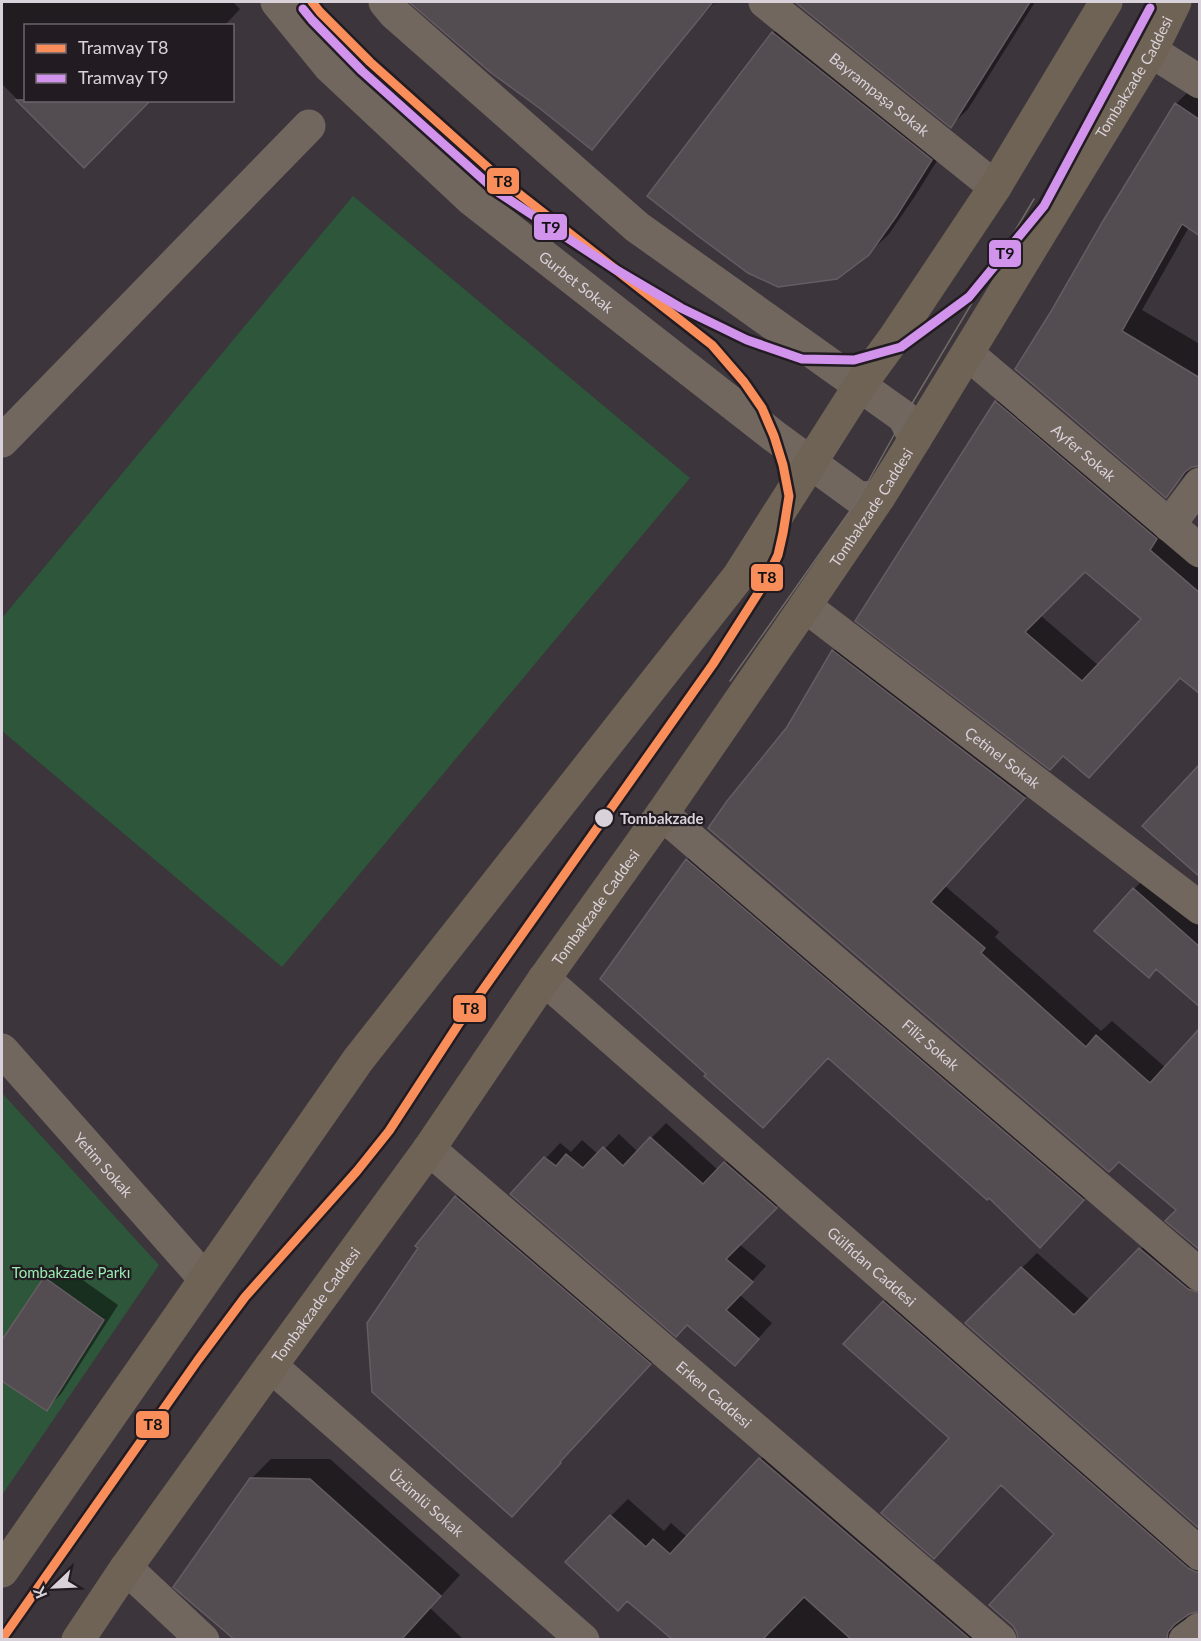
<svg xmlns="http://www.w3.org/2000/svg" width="1201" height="1641" font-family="Lato,sans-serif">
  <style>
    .green { fill: #2d563a }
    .shadow { fill: #0007; fill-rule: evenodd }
    .building { fill: #534c50; stroke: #655d62; stroke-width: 1.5; fill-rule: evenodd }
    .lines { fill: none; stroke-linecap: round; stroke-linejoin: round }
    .minor { stroke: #71675f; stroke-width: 33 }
    .secondary { stroke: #6f6356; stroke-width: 33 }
    .tram { stroke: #716a65; stroke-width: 1.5 }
    .tram-1-casing { stroke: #221c22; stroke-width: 14 }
    .tram-2-casing { stroke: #221c22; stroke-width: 14 }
    .tram-1 { stroke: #fa8e5a; stroke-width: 9 }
    .tram-2 { stroke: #d193ec; stroke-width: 9 }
    .stop-dot { fill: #dad2da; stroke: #221c22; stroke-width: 2 }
    .labels { text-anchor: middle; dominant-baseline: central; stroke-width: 4.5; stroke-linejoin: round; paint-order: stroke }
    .street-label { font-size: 15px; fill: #dad2da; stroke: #221c22 }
    .stop-label { font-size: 15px; font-weight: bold; fill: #dad2da; stroke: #221c22; text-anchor: start }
    .park-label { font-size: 15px; fill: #99ebaf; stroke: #221c22 }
    .line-badge { stroke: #221c22; stroke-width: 2 }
    .pale-badge-label { font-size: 16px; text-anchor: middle; font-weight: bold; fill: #111 }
  </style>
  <rect width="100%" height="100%" fill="#3c353c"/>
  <path class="green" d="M353,196L690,478L282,967L2,731V618Z
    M2,1093L159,1265L2,1495Z"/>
  <path class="shadow" d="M2,2H233L240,9L224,26H26V100L84,166L2,84Z
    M433,2H554L649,81L606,133L592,147L426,14Z
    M635,2H715L697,22L680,40Z
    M797,2H1035L968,109L951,126Z
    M793,14L950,140L915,196L889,234L868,254L650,196L773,33Z
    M1197,83L1200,84V234L1189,227L1142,310L1198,343L1200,341V465H1194L1166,496L1017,369L1176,104Z
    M1012,387L1200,564V693L1181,676L1064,754L857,621L996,402ZM1085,570L1143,619L1099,666L1040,615Z
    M849,636L1039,782L945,886L999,932L995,937L1101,1031L1112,1021L1166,1068L1149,1185L788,728L833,651Z
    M703,843L1099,1183L1056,1229L989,1196L829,1056L708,1074L687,860Z
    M1149,874L1200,920V1005L1134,889Z
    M666,1123L718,1170L740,1148L790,1193L739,1244L766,1266L740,1295L772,1323L749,1349L687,1324L513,1194L560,1143L571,1152L582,1140L599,1155L619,1134L638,1152Z
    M473,1181L666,1347L512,1515L456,1197Z
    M1143,1247L1166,1268L1180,1254L1200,1271V1510L967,1323L1037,1253L1090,1300Z
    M60,1264L118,1305L61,1394L46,1409L2,1379V1343L45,1278Z
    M904,1282L1200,1540V1609L1187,1613L1186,1620L1167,1640L1057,1533L1002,1484L954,1537L951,1438L884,1302Z
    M777,1442L1009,1640H676L611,1516L628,1499L664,1531L671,1523L687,1537Z
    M271,1459H330L460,1575L430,1608L464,1640H237L251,1479Z"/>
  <path class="building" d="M409,2H713L592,150L538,107L490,72Z
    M795,2H1030L951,128Z
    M772,32L932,160L896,217L869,255L837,279L778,287L748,273L698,236L647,196Z
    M16,100H151L84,168Z
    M1175,103L1200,120V236L1182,224L1122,331L1200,378V466L1192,467L1185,472L1166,498L1015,369L1050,313L1103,221Z
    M995,401L1157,539L1150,550L1200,593V694L1180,678L1089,778L1063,756L1050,770L855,621ZM1085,572L1141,619L1082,681L1025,632Z
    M832,650L1025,798L931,902L985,948L981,953L1086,1047L1096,1035L1150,1083L1200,1028V1250L1165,1221L1176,1210L1119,1162L1109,1172L708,828L727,801L787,727Z
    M1200,764V877L1142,826Z
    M686,859L1084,1200L1040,1248L989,1198L987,1200L828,1058L763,1128L704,1076L706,1074L600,979Z
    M1133,888L1200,947V1007L1156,969L1149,978L1094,931Z
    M650,1137L703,1184L724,1162L777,1208L726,1259L753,1282L726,1310L759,1339L735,1366L687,1325L676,1337L510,1194L544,1157L556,1166L566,1154L583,1168L603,1147L623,1166Z
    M455,1196L651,1364L560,1462L561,1463L512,1517L372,1392L367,1323L418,1248L415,1246Z
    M1139,1248L1188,1289L1200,1293V1529L965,1323L1021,1267L1074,1315Z
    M44,1277L104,1320L47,1411L2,1381V1340Z
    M883,1301L1188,1568L1196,1572H1200V1611L1189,1614L1174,1625L1168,1632L1167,1640H1018L1017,1633L1013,1626L989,1605L1054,1534L1001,1485L934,1559L881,1513L949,1438L843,1344Z
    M759,1458L971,1640H852L804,1597L762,1640H673L627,1601L618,1611L565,1562L610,1515L646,1547L653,1539L670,1554Z
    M250,1478L310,1479L441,1596L401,1640H235L173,1587Z"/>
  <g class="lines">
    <g class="minor">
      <path id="s1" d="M277,2L330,67L471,199L774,436L859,498L879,497"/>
      <path d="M385,2L394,13L637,227L904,417L915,439"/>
      <path id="s2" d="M765,2L995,187"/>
      <path d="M1151,51L1200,82"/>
      <path id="s3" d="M968,354L1200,551"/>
      <path d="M2,441L309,126"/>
      <path d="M1169,525L1200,484"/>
      <path id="s4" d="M805,606L1200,908"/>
      <path id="s5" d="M662,814L1200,1275"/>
      <path id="s6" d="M544,979L1200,1554"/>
      <path id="s7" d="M2,1050L205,1279"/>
      <path id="s8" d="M429,1149L1000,1640"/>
      <path id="s9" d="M271,1366L583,1640"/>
      <path d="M126,1568L203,1640"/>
      <path d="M1185,1640L1200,1629"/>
    </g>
    <g class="secondary">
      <path d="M2,1571L358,1060L738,577L860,385L895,337L995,187L1106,2"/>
      <path id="s10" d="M78,1640L126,1568L271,1366L429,1149L544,979L662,814L805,606L879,497L915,439L1151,51L1175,2"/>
    </g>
    <path class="tram" d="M730,681L859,498L904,417L1034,199"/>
    <defs>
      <path id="tram-1" d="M2,1639L198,1360L245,1297L357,1171L389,1131L458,1025L713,664L764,584L778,555L783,533L789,496L783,465L774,436L762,408L744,382L712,345L504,182L370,62L320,12L312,2"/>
      <path id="tram-2" d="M303,9L312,20L362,71L496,191L613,268L681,308L747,340L802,359L854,360L901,347L969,297L1044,206L1150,8"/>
    </defs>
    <use href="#tram-1" class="tram-1-casing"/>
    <use href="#tram-2" class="tram-2-casing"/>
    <use href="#tram-1" class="tram-1"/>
    <use href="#tram-2" class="tram-2"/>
  </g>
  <circle class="stop-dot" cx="604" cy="818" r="10"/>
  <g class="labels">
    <g class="street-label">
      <text stroke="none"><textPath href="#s10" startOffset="1887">Tombakzade Caddesi</textPath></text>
      <text stroke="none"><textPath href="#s2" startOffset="147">Bayrampaşa Sokak</textPath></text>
      <text stroke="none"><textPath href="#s1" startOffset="411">Gurbet Sokak</textPath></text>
      <text stroke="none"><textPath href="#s3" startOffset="152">Ayfer Sokak</textPath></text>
      <text stroke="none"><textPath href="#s10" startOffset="1383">Tombakzade Caddesi</textPath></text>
      <text stroke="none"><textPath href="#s4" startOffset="249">Çetinel Sokak</textPath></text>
      <text stroke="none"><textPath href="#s10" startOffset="897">Tombakzade Caddesi</textPath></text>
      <text stroke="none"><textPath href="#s5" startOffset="354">Filiz Sokak</textPath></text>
      <text stroke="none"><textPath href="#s7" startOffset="153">Yetim Sokak</textPath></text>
      <text stroke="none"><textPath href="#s6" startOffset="436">Gülfidan Caddesi</textPath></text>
      <text stroke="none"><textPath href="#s10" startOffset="411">Tombakzade Caddesi</textPath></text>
      <text stroke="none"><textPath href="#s8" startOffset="376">Erken Caddesi</textPath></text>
      <text stroke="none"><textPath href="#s9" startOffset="207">Üzümlü Sokak</textPath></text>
    </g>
    <g class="stop-label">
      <text x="620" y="818">Tombakzade</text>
    </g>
    <g class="park-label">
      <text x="71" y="1272">Tombakzade Parkı</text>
    </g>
  </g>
  <g class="line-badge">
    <rect x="486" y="167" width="34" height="28" rx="6" fill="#fa8e5a"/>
    <rect x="533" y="213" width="35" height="28" rx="6" fill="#d193ec"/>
    <rect x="988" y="239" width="34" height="29" rx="6" fill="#d193ec"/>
    <rect x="750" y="563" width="34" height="29" rx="6" fill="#fa8e5a"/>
    <rect x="452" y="994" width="35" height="29" rx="6" fill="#fa8e5a"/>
    <rect x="135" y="1410" width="35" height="29" rx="6" fill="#fa8e5a"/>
  </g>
  <g class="pale-badge-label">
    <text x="503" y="187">T8</text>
    <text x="551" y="233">T9</text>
    <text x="1005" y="259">T9</text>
    <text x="767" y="583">T8</text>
    <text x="470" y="1014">T8</text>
    <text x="153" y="1430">T8</text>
  </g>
  <rect width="1201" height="1641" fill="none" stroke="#dad2da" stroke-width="6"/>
  <rect x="24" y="24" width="210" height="78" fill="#221c22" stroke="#6c656c" stroke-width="1.5"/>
  <rect x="36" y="44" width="30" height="9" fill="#fa8e5a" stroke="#6c656c" stroke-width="1.5"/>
  <text x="78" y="54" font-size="18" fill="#dad2da">Tramvay T8</text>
  <rect x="36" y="74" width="30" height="9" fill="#d193ec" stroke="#6c656c" stroke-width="1.5"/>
  <text x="78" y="84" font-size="18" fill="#dad2da">Tramvay T9</text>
  <g transform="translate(54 1587) rotate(247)" stroke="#221c22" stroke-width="4.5" paint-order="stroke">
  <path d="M0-4.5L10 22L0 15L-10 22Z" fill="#dad2da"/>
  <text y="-9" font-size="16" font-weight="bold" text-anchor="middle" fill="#dad2da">K</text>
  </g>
</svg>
